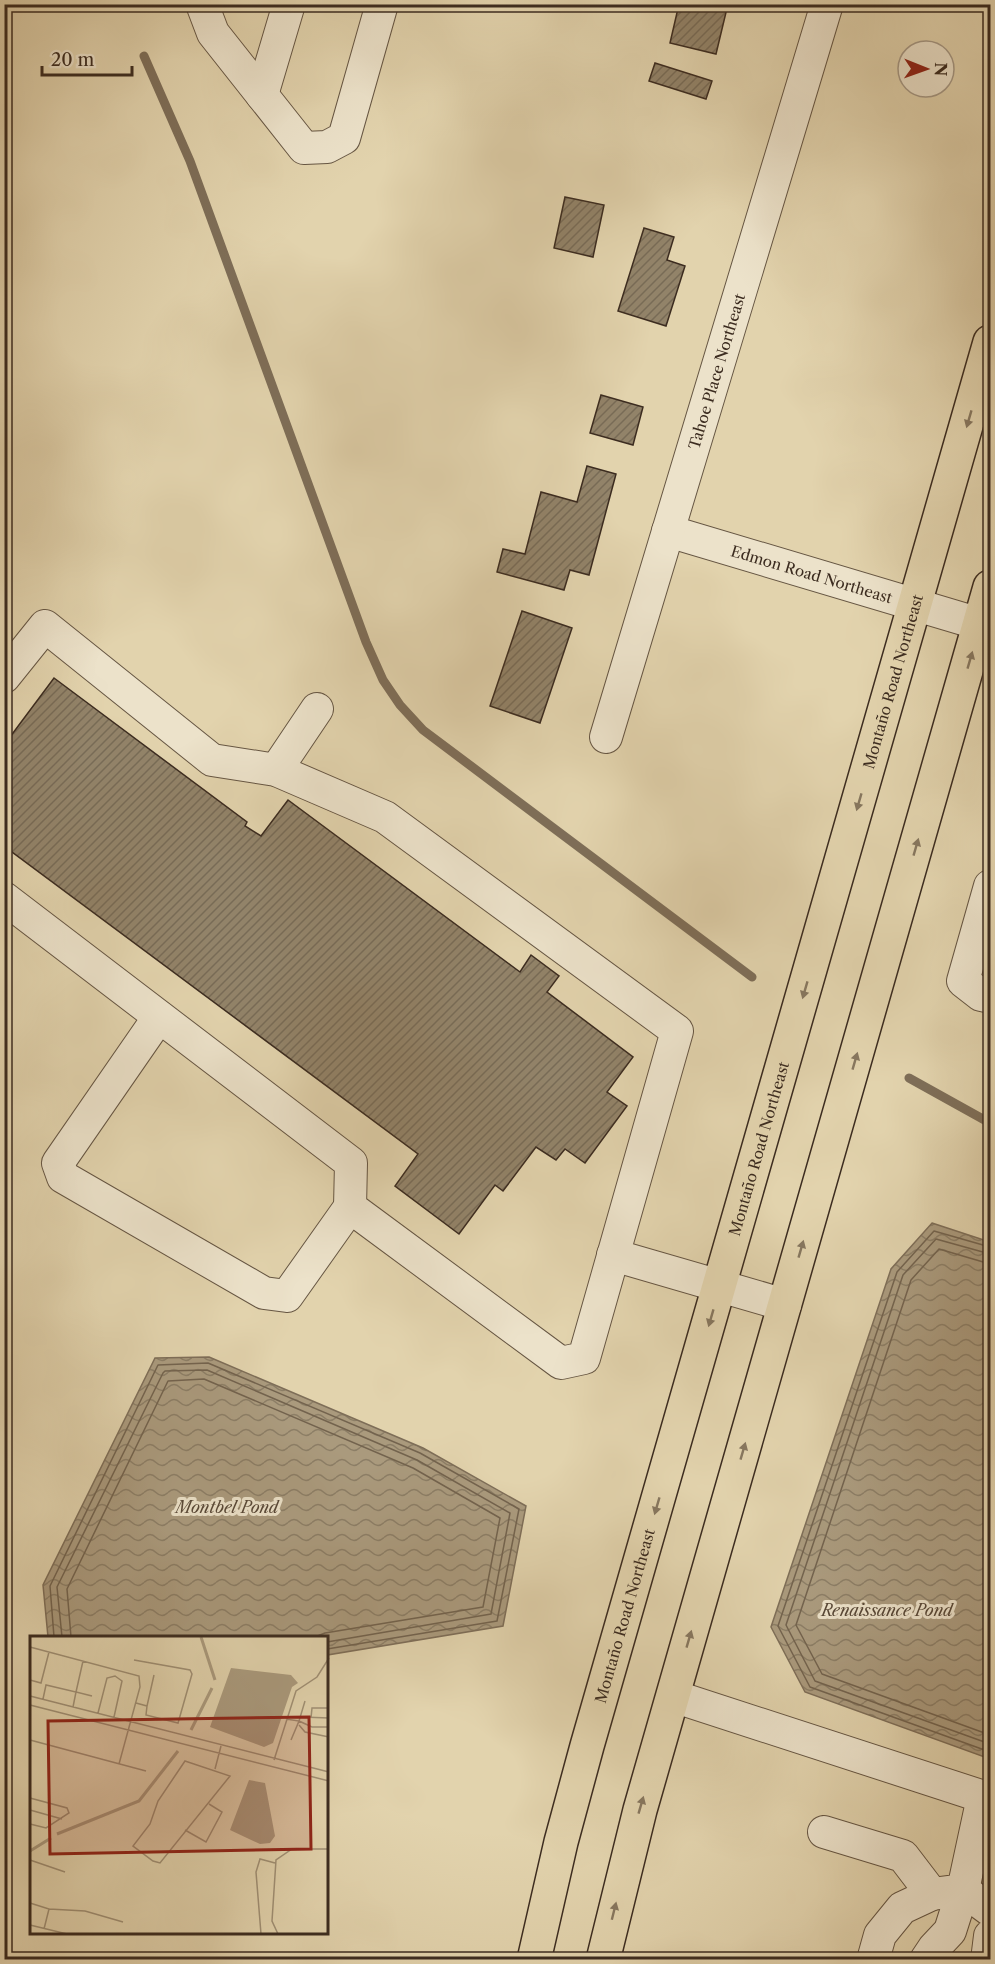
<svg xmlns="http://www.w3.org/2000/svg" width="995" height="1964" font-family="'Libre Caslon Text',serif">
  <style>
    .water { fill: url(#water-waves); stroke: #7e6e58; stroke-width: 1.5 }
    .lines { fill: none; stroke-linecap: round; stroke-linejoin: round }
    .shore { stroke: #73634e; stroke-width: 1.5 }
    .stream { stroke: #7e6e58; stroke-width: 9 }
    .building { fill: url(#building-hatch); stroke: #3c2c20; stroke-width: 1.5 }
    .minor-casing { stroke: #665643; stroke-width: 34 }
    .major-casing { stroke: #3c2c20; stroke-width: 36 }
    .minor { stroke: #ece2ca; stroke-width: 32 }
    .major { stroke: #e2d3ad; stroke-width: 33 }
    .oneway { fill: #87775f }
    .labels { text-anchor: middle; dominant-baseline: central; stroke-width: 6; stroke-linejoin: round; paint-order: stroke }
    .street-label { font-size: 15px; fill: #3c2c20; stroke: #ece2ca }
    .water-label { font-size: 16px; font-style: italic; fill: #584837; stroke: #ece2ca }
    .inset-river { fill: none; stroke: #aa9a7d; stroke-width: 3 }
    .inset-road { fill: none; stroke: #a09075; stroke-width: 1.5 }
    .view { fill: #8f2418; fill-opacity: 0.15; stroke: #8f2418; stroke-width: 3 }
    .inset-edge { fill: none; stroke: #3c2c20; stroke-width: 3 }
  </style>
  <defs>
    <pattern id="water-waves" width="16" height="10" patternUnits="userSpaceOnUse" patternTransform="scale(1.5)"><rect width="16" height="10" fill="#aa9a7d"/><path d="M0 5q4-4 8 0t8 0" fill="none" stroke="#8c7e66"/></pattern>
    <pattern id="building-hatch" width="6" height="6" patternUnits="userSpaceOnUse" patternTransform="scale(1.5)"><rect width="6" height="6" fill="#928369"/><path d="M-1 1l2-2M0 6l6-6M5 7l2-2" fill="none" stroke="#786b56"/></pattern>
  </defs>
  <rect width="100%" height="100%" fill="#e2d3ad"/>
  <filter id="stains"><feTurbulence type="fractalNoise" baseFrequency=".00333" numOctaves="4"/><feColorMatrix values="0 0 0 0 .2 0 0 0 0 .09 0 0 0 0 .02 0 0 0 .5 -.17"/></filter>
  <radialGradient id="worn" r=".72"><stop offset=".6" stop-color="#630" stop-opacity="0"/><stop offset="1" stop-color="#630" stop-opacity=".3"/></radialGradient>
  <path class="water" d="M932,1223L990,1242V1759L805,1692L771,1627L891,1269Z
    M209,1357L423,1448L526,1506L503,1626L327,1655V1637H48L43,1585L155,1358Z"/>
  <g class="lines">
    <path class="shore" d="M990,1247L934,1231L897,1272L778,1626L810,1687L990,1752
      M990,1254L936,1239L903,1275L786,1625L815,1681L990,1744
      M990,1264L939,1249L911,1280L796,1625L822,1674L990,1735
      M54,1637L50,1586L158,1365L208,1363L420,1453L519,1509L497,1621L327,1649
      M62,1637L57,1587L163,1373L165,1371L207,1370L417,1460L510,1513L491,1614L327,1642
      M71,1637L67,1589L168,1381L204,1379L413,1468L500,1518L483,1607L325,1633L315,1637"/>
    <path class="stream" d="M117,4L118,6
      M144,56L190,161L366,642L383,680L400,705L423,730L752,977
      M909,1078L990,1123"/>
  </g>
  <path class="building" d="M679,4H728L716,54L670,43Z
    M655,63L712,81L706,99L649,81Z
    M565,197L604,205L593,257L554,248Z
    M644,228L674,237L667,260L685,266L666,326L618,311Z
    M601,395L643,407L633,445L590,433Z
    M587,466L616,474L589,575L570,570L564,590L497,572L503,549L525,554L541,492L577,502Z
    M522,611L572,628L540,723L490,706Z
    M54,678L247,822L245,826L261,836L288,800L520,972L531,955L559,976L547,992L633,1057L607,1092L627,1106L585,1163L565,1149L556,1160L536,1147L503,1191L495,1185L459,1234L395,1186L418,1154L4,846V745Z"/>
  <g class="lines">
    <defs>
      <g id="minor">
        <path d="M202,4L213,33L304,148L327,147L344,138L382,4"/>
        <path d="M262,95L289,4"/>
        <path id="s1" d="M668,531L990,627"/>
        <path d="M4,677L45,626L212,760L276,770L385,817L677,1031L584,1358L561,1363L350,1207L351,1163L4,898"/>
        <path id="s2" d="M606,737L827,4"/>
        <path d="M276,770L317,709"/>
        <path d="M990,886L963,981L981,995L990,997"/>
        <path d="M159,1017L58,1163L63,1177L264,1293L287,1296L350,1207"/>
        <path d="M613,1255L785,1305"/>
        <path d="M673,1696L990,1799"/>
        <path d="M824,1832L903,1856L932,1894L963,1890L983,1797"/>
        <path d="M873,1960L880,1935L902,1908L932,1894"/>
        <path d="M926,1960L934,1948L950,1931L963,1890L990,1910"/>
        <path d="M987,1960L990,1936"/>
      </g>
      <g id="major">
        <path id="s3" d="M534,1960L561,1842L587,1746L990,342"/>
        <path d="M603,1960L640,1810L990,587"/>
      </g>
    </defs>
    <use href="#minor" class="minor-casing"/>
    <use href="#major" class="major-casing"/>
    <use href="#minor" class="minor"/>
    <use href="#major" class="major"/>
  </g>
  <defs><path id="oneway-solid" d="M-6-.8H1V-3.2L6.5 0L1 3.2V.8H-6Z" transform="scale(1.5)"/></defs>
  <g class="oneway">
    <use href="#oneway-solid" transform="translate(969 419) rotate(106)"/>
    <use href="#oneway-solid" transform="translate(970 660) rotate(-74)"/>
    <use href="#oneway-solid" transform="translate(859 802) rotate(106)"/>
    <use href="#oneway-solid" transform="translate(916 847) rotate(-74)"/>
    <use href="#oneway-solid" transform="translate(805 990) rotate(106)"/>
    <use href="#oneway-solid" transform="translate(855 1061) rotate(-74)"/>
    <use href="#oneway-solid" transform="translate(801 1249) rotate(-74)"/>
    <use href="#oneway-solid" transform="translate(711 1318) rotate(106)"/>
    <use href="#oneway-solid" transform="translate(743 1451) rotate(-74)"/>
    <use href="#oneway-solid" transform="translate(657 1506) rotate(106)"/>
    <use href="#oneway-solid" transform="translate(689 1639) rotate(-74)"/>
    <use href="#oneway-solid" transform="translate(641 1805) rotate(-74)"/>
    <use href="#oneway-solid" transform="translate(614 1911) rotate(-76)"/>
  </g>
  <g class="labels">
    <g class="street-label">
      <text stroke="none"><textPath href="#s2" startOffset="382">Tahoe Place Northeast</textPath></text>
      <text stroke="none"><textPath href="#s1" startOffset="150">Edmon Road Northeast</textPath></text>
      <text stroke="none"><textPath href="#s3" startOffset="1328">Montaño Road Northeast</textPath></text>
      <text stroke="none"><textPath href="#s3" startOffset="842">Montaño Road Northeast</textPath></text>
      <text stroke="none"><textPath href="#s3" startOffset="356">Montaño Road Northeast</textPath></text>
    </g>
    <g class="water-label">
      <text x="227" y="1507">Montbel Pond</text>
      <text x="887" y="1610">Renaissance Pond</text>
    </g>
  </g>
  <g transform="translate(30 1636)">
    <rect width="298" height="298" fill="#e2d3ad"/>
    <path d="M201,32L261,39L268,47L262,51L243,107L234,111L180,91ZM219,144L235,147L245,200L240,207L230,208L200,194Z" fill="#aa9a7d"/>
    <path class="inset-river" d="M171,1L185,44M161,94L182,52M27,198L109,165L148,115M0,215L21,202"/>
    <path class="inset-road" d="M0,11L109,40L110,51L89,128M104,24L160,34L162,38L148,87L116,79L117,70M53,25L46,56L62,60M0,44L11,47L19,16M0,60L299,136M13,63L16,49L46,56L43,71M275,65L269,85L282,91H299M106,67L117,70L124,39M0,69L299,145M68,77L77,42L85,40L92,45L84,81M272,81L299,82M281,82L282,72H299M256,83L269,85L261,104M269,89L275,96L299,101M0,104L116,135M244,124L266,55L287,41L299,22M155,125L200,140L130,227L123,225L103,210L120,188L128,165ZM185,133L191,110M0,162L37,172L39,177L16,192L0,188M0,174L32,183M155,194L176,206L192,176L179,168M0,224L35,236M0,267L19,273L14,293M19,273L55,275L93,286M0,289L37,298M231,298L226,236L230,223L245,227M248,298L242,285L246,224L262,213H299"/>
    <path class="view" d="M279,81L281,213L20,218L18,85Z"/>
    <rect width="298" height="298" class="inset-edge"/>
  </g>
  <rect width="995" height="1964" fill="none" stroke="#e2d3ad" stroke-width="24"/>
  <rect x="6" y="6" width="983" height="1952" fill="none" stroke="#3c2c20" stroke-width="3"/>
  <rect x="12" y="12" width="971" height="1940" fill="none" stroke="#3c2c20" stroke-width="1.5"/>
  <g transform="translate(926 69) rotate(91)"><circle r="28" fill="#ece2ca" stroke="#a69986" stroke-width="1.5"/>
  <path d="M0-4.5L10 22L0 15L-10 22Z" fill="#8f2418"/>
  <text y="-9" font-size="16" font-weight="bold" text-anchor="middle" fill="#3c2c20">N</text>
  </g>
  <path d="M42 66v9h90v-9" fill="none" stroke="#3c2c20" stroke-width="3"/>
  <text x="51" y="66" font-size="18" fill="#3c2c20" stroke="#ece2ca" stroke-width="4.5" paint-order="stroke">20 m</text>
  <rect width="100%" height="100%" filter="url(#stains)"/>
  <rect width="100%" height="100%" fill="url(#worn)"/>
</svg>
